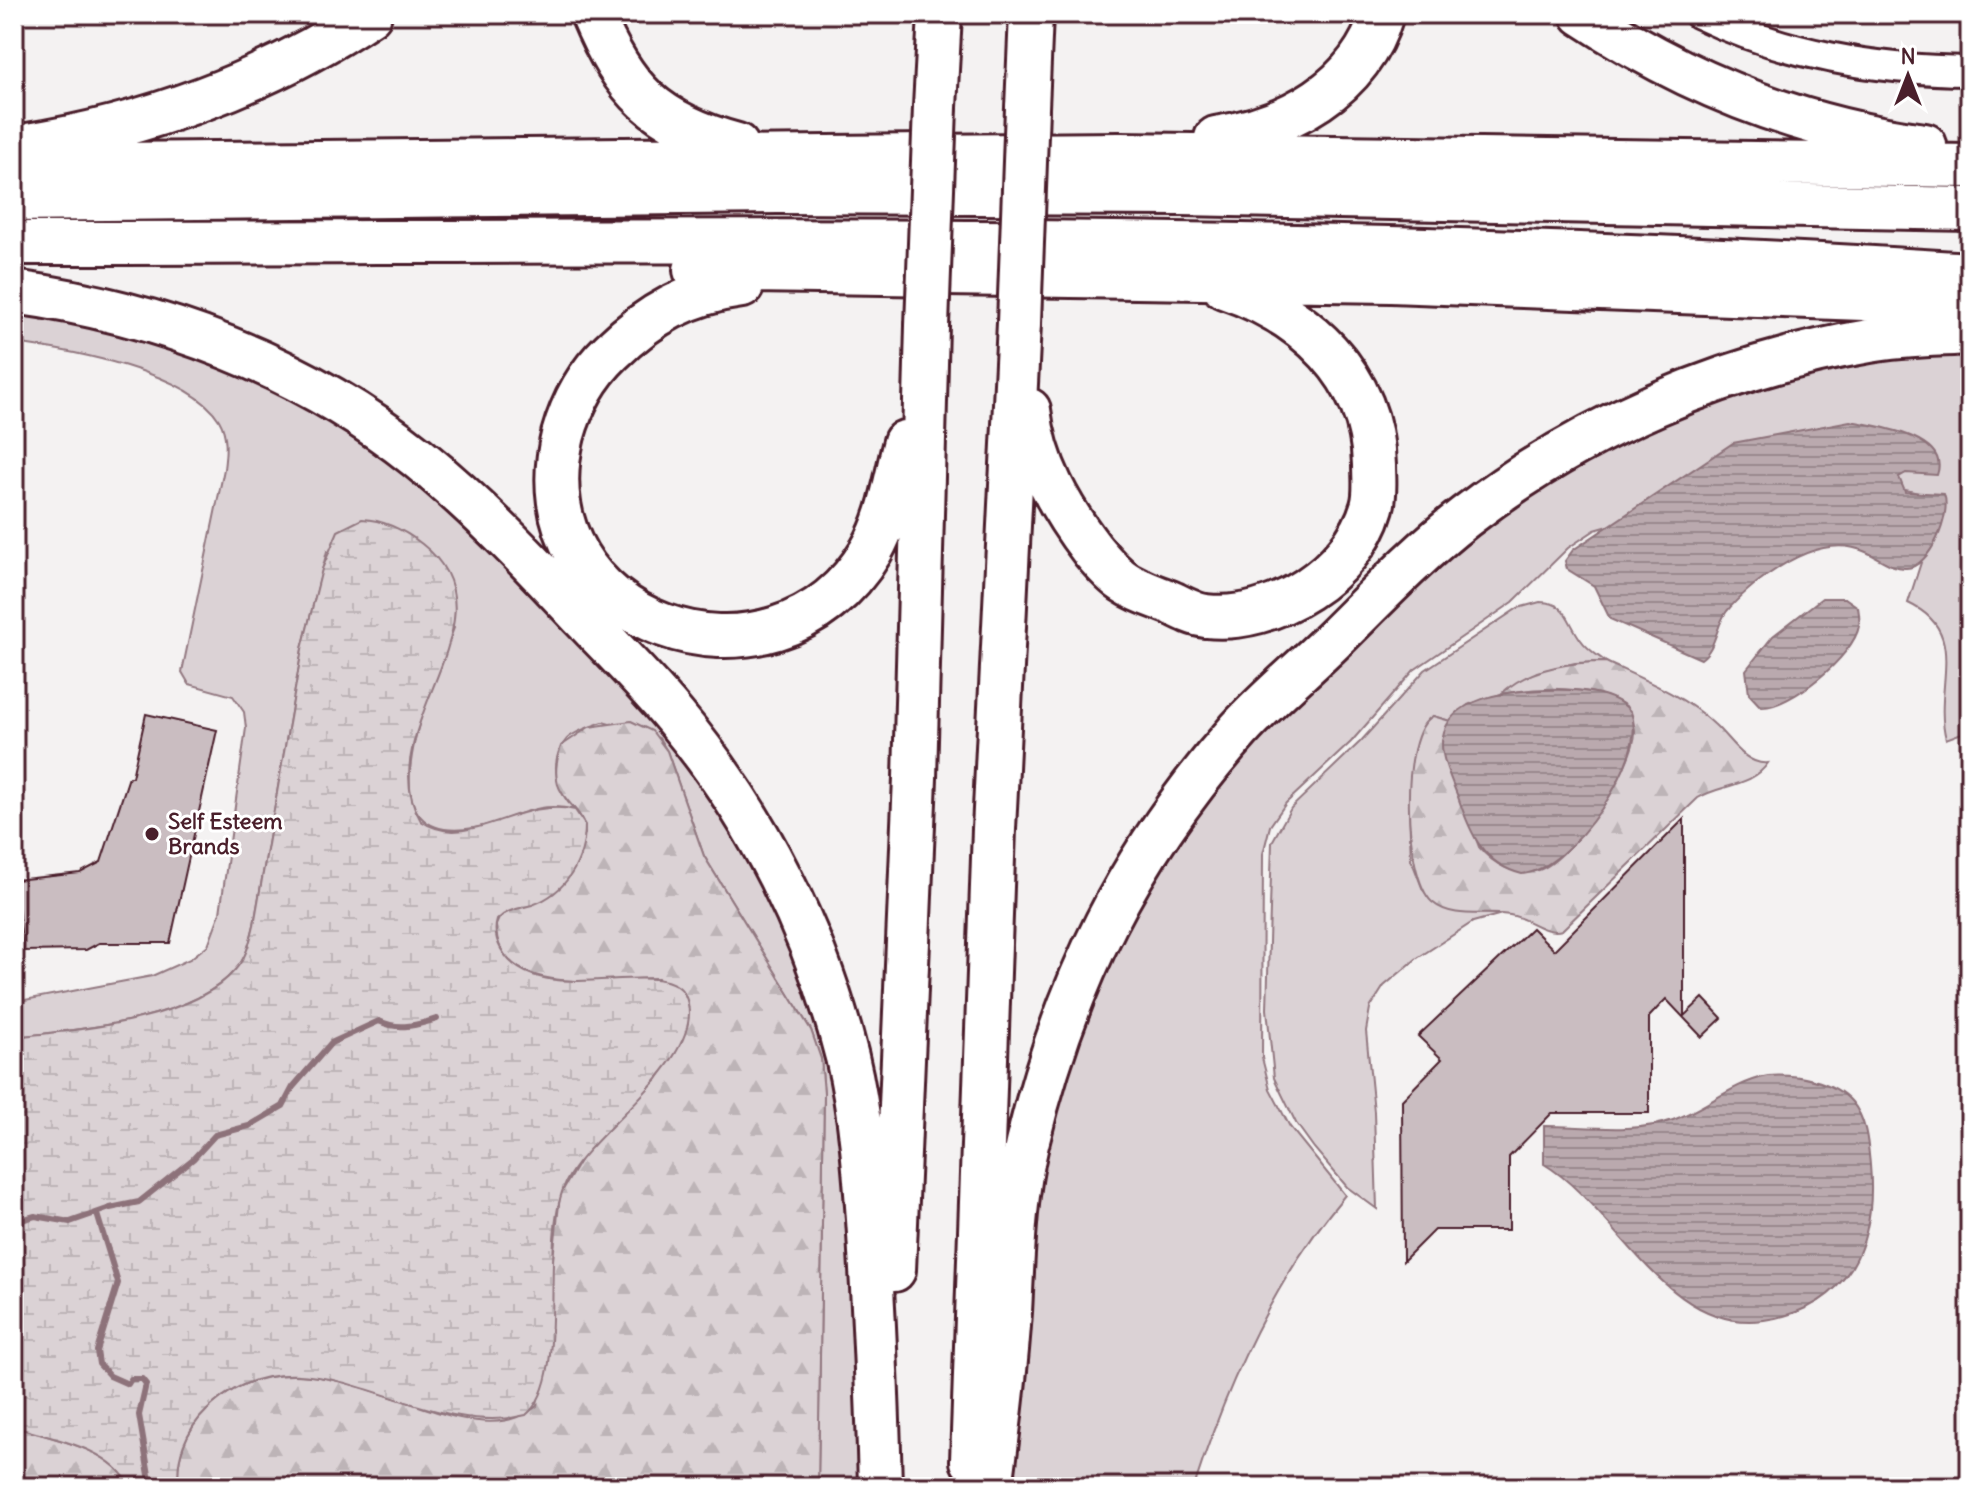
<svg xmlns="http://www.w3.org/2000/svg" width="1984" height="1501" font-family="Delius,sans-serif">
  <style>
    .green { fill: #dbd2d5; stroke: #927880; stroke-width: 2 }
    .forest { fill: url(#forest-firs); stroke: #927880; stroke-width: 2 }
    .wetland { fill: url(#wetland-marsh); stroke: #927880; stroke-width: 2 }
    .water { fill: url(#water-rules); stroke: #8d727a; stroke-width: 2 }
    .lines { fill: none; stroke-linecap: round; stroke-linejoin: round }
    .stream { stroke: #8d727a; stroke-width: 6 }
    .building { fill: #cabdc1; stroke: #4a1f2b; stroke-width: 2 }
    .minor-casing { stroke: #4a1f2b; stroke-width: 34 }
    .highway-casing { stroke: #4a1f2b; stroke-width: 48 }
    .minor { stroke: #fff; stroke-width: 28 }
    .highway { stroke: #fff; stroke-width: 42 }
    .highway-bridge-casing { stroke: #4a1f2b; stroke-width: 48; stroke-linecap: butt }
    .highway-bridge { stroke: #fff; stroke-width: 42 }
    .poi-dot { fill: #4a1f2b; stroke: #fff; stroke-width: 3 }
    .labels { text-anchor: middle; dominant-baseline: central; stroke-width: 6; stroke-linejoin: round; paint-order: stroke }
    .poi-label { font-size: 22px; font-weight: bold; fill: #4a1f2b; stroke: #fff; text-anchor: start }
  </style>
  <defs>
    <pattern id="forest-firs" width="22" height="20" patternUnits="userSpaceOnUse" patternTransform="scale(2)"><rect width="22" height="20" fill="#dbd2d5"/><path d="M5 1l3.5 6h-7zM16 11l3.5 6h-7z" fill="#bdb4b7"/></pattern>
    <pattern id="wetland-marsh" width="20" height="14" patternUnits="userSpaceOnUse" patternTransform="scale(2)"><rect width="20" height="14" fill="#dbd2d5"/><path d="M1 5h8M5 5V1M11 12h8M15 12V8" fill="none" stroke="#bdb4b7"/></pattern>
    <pattern id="water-rules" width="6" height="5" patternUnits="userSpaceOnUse" patternTransform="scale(2)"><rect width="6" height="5" fill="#baa9ae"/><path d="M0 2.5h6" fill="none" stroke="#99898e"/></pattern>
  </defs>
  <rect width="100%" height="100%" fill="#f4f2f2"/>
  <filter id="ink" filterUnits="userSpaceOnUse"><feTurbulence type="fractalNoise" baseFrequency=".0125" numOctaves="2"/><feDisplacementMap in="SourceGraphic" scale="16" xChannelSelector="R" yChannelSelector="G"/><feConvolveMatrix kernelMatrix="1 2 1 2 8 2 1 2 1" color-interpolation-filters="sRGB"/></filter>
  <g filter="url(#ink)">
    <path class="green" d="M14,302L235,363L446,495L726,803L831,1036L863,1343L858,1487H818L824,1093L821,1059L811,1030L704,856L667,751L659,738L603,722C592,726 575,731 567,739C547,761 557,793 575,810C532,799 513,822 474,828C355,849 434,681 454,628L327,551L302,649L254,925C250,941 247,957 235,970C192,1021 77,1030 14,1037V1002L152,976L190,959L208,945L220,913L246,728L244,712L233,696L189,684L182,672L224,469C226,453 228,435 219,420C189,371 68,350 14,343Z
      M1970,340V730L1946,739C1932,686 1971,632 1908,603L1926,547L1919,493L1893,487L1650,514L1595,530L1568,548L1513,602L1414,670L1351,742L1286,803L1270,826L1263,854L1262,1058L1270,1089L1290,1127L1345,1195C1275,1278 1227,1384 1194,1487H1005L1040,1171L1092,982L1212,781L1465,532L1681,401Z
      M1540,602C1568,602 1567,622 1581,640C1587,649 1597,655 1606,662L1575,663L1537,672L1501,694L1468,705L1450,721L1433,716L1414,750L1409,809L1411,859L1423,890C1441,915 1474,913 1502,914L1473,922L1416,959L1384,986L1370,1008L1366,1031L1374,1112L1377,1209L1347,1187L1314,1148L1296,1123L1274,1078L1267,1009L1272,842L1291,808L1361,741L1425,670L1518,608Z"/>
    <path class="forest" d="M1606,662C1644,680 1683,695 1714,724C1730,738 1745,766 1768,763C1752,787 1721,784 1698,798L1562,930C1544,935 1529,918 1510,915C1485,911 1453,920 1432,902C1403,875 1399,733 1433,716L1450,721L1442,740L1443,750L1479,847C1493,864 1515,877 1539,870C1571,860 1637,763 1635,730C1634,722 1629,713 1626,706C1594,684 1537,687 1501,694C1528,668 1570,662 1606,662Z
      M631,721L652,731L667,751L704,856L811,1030L821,1059L824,1093L818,1487H179C175,1458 186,1430 207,1410C312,1307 460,1471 537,1406L560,1195L585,1152L657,1079L682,1040L658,978C613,978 496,1001 496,925L500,916L514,909L585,834C585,799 542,804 561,746L589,727Z
      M14,1427C51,1438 113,1448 130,1487H14Z"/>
    <path class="wetland" d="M362,519C385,520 404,530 422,544C518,619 367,731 421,821C468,853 518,796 575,810L585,825C585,861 566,893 532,905C519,909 507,909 497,920C494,930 496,940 501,949C536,1014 665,952 685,995C713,1055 589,1132 566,1182C537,1244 572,1376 526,1415C418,1443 303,1316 207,1410C186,1430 175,1458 179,1487H130C113,1448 51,1438 14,1427V1037C77,1030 192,1021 235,970C247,957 250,941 254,925L302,649L322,569L338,531Z"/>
    <path class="water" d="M1850,421C1876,426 1951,436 1937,475L1906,473L1899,477L1905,492L1944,494C1952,514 1930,568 1906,568C1892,569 1878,557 1866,552C1833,537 1796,555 1769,574C1755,583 1737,599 1727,611C1716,625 1716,649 1701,659L1610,619L1594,586L1567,569L1565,561L1573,550L1733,443Z
      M1822,598H1845L1858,607C1859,613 1860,621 1859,626C1854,656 1789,709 1761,707L1749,694L1746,670L1773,636Z
      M1523,691C1553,689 1610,685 1631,712C1649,758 1571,870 1522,874C1482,864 1470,832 1458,797C1452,781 1442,761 1442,744C1443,704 1492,694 1523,691Z
      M1768,1076C1796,1074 1833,1080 1852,1102C1867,1120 1868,1144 1870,1165C1877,1244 1849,1308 1764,1320C1666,1334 1616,1207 1544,1164V1126C1585,1126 1634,1134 1673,1120C1707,1108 1732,1083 1768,1076Z"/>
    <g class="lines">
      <path class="stream" d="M97,1214L118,1283L97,1351L99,1364L110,1376L128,1384L131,1379H142L146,1384L139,1415L151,1487
        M14,1222L35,1216L70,1222L110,1208L139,1202L193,1159L215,1135L249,1126L283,1106L293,1087L331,1043L379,1021C400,1031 415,1025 437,1019"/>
    </g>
    <path class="building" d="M146,714L217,730L170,943H99L86,950L23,951L15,880L80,873L101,862L129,777H132Z
      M1684,819V1016L1703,998L1722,1018L1702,1037L1666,999L1649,1017V1113H1552L1509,1157V1230H1434L1403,1261L1402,1100L1442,1059L1418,1036L1532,928L1554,950Z"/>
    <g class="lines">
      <defs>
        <path id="minor" d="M1699,14C1785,55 1875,70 1970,71"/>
        <path id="highway" d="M592,14C624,91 656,123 737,145
          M1582,14C1686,83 1801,129 1925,145
          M935,107L940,14
          M1027,108L1031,14
          M1216,138C1288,126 1360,89 1382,14
          M22,146C143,127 267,83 370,14
          M14,165L1120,154L1970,166
          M14,200L777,192L1182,194L1970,209
          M14,243C666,243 1319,230 1970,274
          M695,270L1391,281L1970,303
          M742,286C688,293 650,314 611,352C587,375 572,403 563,435C516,623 774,715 871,551C891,517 895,479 905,442
          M14,292C159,312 302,365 417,457C476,505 529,560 581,616C613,649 646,682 675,717C757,815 816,933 847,1057C861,1115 865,1175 869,1234C874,1319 878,1403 880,1487
          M1029,410C1035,464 1060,508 1093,551C1123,587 1129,586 1172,603C1182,608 1195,615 1206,616C1273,624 1353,573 1372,507C1376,494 1374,478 1374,465C1372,374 1304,314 1224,287
          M894,1270L915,778L927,326
          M972,1461L994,829L1019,323
          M991,1487C999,1428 1006,1371 1010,1312C1013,1256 1014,1198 1027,1144C1065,984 1129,854 1239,730C1267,699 1300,672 1330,643C1374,600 1416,555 1465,517C1583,426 1723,366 1869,341C1902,335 1937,335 1970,333"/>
      </defs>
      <use href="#minor" class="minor-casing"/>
      <use href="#highway" class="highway-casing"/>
      <use href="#minor" class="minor"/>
      <use href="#highway" class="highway"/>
      <defs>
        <path id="highway-bridge" d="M1019,323L1027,108
          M927,326L935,107"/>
      </defs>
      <use href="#highway-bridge" class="highway-bridge-casing"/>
      <use href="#highway-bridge" class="highway-bridge"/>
    </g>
  </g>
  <circle class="poi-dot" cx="152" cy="834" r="8"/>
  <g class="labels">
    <g class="poi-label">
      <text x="168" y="821">Self Esteem<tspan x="168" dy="25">Brands</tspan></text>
    </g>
  </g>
  <rect width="1984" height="1501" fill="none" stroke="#fff" stroke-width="48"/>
  <rect x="24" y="24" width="1936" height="1453" fill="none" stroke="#4a1f2b" stroke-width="3" filter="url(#ink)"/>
  <g transform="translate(1908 76)" stroke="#ffffff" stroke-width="6" paint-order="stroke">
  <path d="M0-6L14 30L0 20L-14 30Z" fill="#4a1f2b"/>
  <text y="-12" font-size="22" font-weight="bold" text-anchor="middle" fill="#4a1f2b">N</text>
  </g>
</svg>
